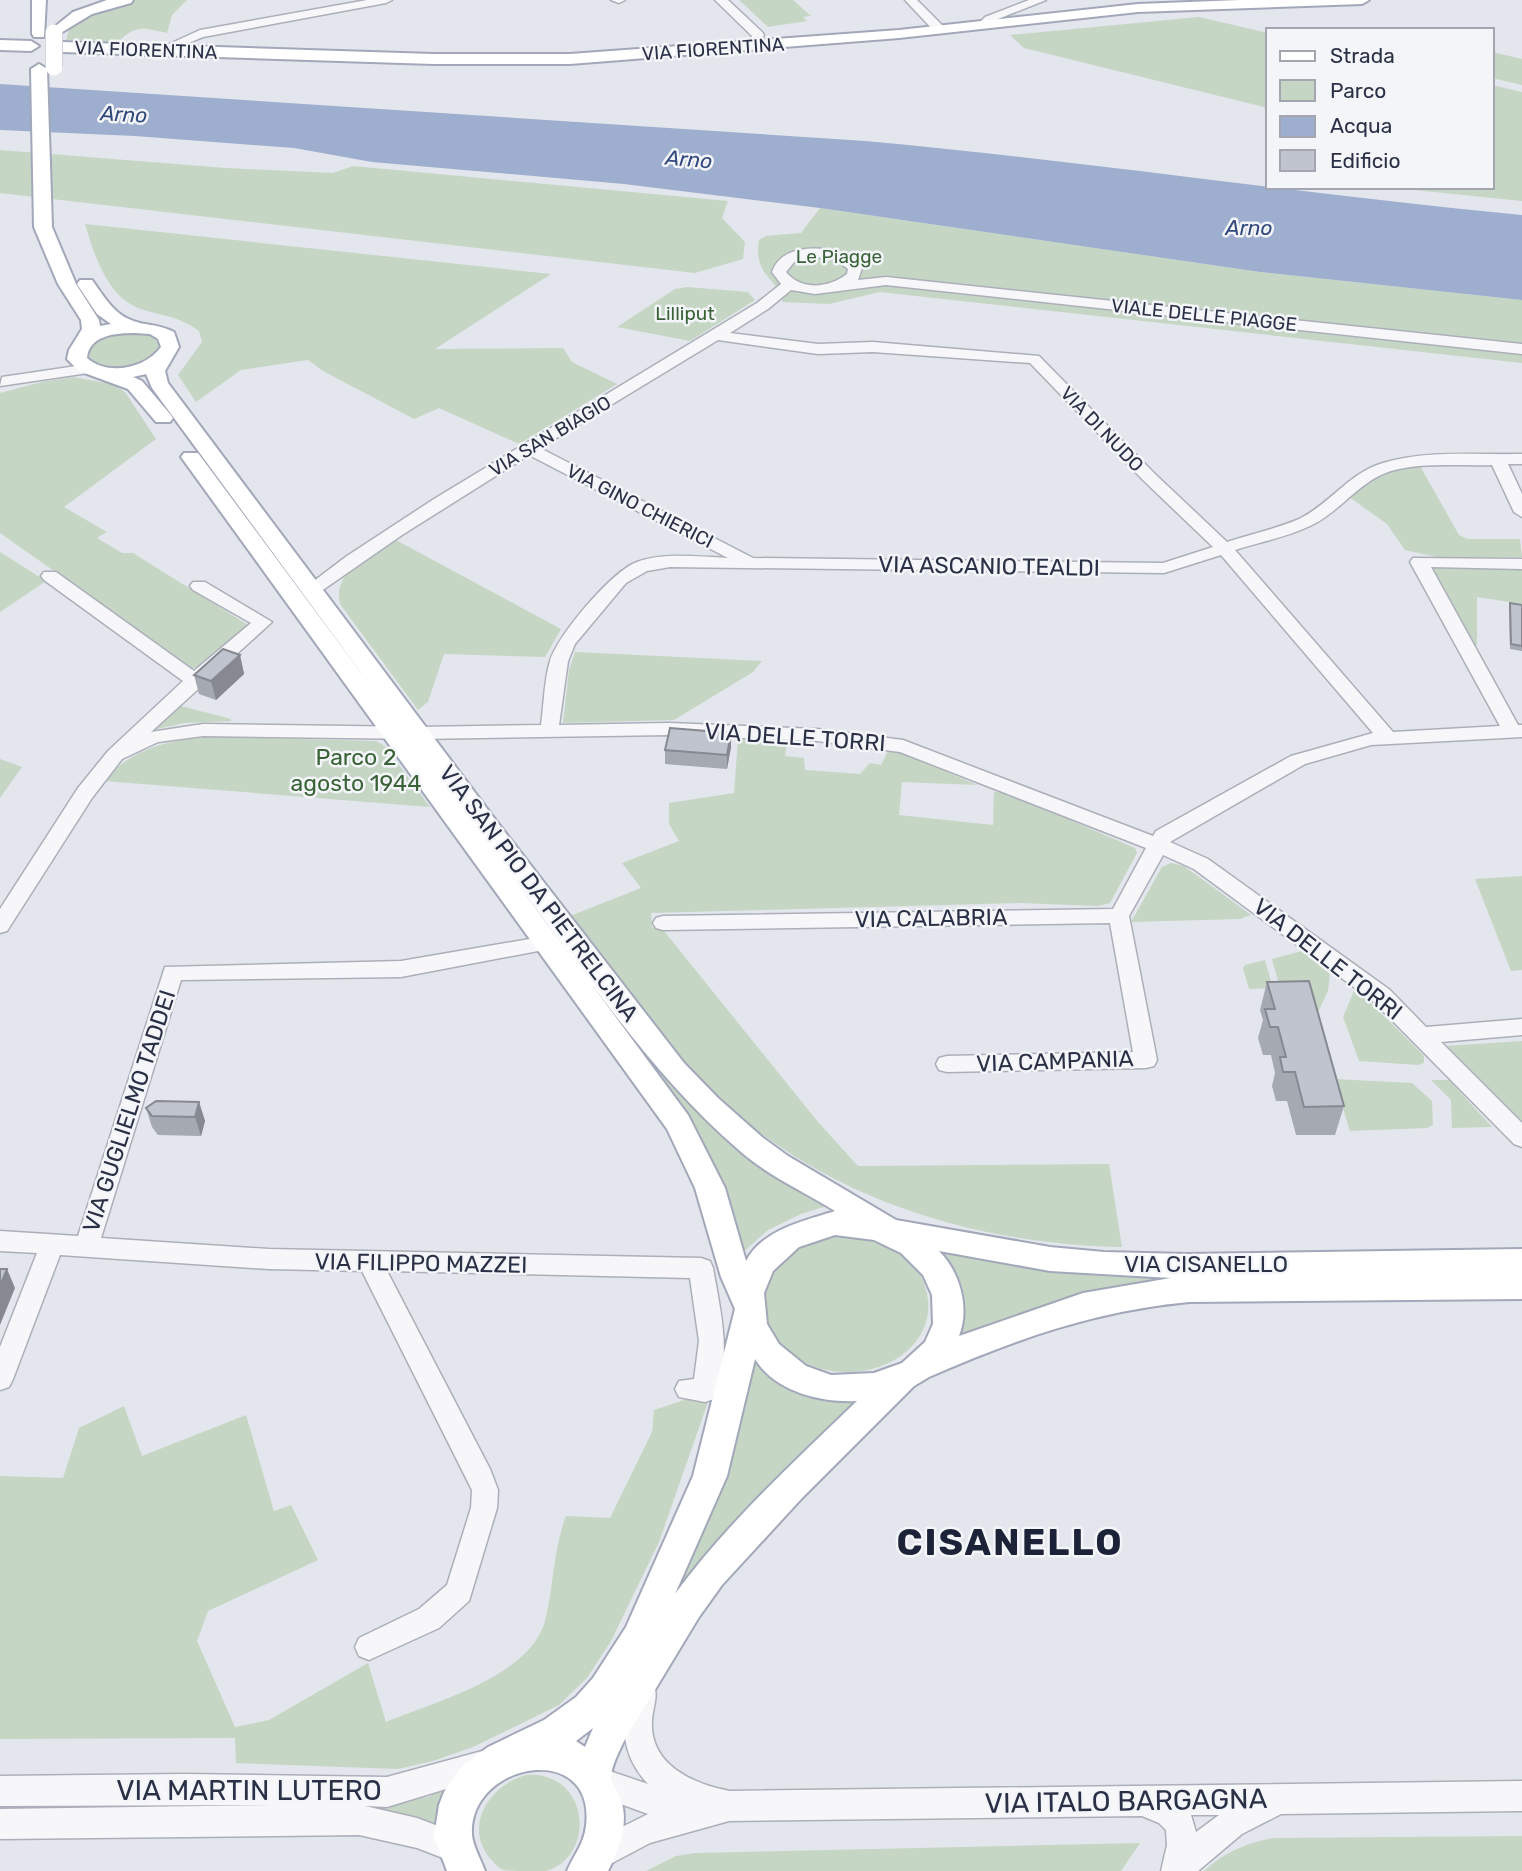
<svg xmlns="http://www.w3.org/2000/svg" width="1522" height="1871" font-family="Rubik,sans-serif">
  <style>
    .green { fill: #c6d6c4 }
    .water { fill: #9daece }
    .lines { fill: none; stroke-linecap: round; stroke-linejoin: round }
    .minor-casing { stroke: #acafba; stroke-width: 3 }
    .major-casing { stroke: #a2a8b9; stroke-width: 4 }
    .minor { fill: #f7f7fa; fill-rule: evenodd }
    .major { fill: #fff; fill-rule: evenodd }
    .major-bridge-casing { stroke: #a2a8b9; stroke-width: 18; stroke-linecap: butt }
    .major-bridge { stroke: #fff; stroke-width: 17 }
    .wall { fill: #a5a9b2 }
    .shaded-wall { fill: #868991 }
    .building { fill: #c0c4cf; stroke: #868991; stroke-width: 2 }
    .labels { text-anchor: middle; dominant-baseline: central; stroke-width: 5; stroke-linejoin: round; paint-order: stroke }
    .far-street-label { font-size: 19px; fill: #2a3046; stroke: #f3f5f9 }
    .far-park-label { font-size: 19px; fill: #396236; stroke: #f3f5f9 }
    .far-water-label { font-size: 21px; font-style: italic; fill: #31497c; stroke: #f3f5f9 }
    .street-label { font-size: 23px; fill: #2a3046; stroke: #f3f5f9 }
    .park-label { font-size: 23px; fill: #396236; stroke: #f3f5f9 }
    .near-street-label { font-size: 28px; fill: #2a3046; stroke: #f3f5f9 }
    .near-district-label { font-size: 37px; font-weight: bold; letter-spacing: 2px; fill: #1c2237; stroke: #f3f5f9 }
  </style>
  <rect width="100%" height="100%" fill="#e3e6ec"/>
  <path class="green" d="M136,0H187L172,15L167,33C142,28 136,24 117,43L66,40L70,26L101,8Z
    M739,0H793L811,16L803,17L807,21L768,27Z
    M1199,17L1268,33V108L1024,48L1010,35Z
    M1492,52L1522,59V85L1492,78Z
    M1492,85L1522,92V201L1385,187H1492Z
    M0,150L226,168L333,173L353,166L728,201L722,218L745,242L743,259L695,273L0,193Z
    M820,208L1260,272L1522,300V363L880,292L829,304L783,302C776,276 753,275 759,240L766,236L801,233Z
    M85,224L551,274L435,349L563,348L572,362L617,384L519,444L439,408L414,419L323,371L308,360L241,370L196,402L178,375L202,342L199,331C178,316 167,317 144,310C108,300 95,257 85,224Z
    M687,287L748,292L755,300L690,341L617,327L675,289Z
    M130,332C142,333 154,333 159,346C151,372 104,374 87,358V350L97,340L109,335Z
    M73,377L112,384L125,392L156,439L64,507L107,532L97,538L122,553H133L248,625L198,667L192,668L0,533V393L42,382Z
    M1420,466L1459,535L1467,539H1520L1522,557H1437L1405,550L1387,524L1349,497C1373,477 1388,468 1420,466Z
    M392,538L561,629L545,657L444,654L428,702L418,710L340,604C332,572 370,554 392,538Z
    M0,552L46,581L0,612Z
    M1522,567V604L1477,597V645H1472L1431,568Z
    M575,652L762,661L753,672L674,720L563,723L569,670Z
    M181,706L231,719V721L185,723L152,730L172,709Z
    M222,737L376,741L385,746L430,807L104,781C134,745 177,738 222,737Z
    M738,739L787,742L785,756L804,758L805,770L860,774L870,763L881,765L889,749L900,752L977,785L902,782L899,815L993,825L994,792H1005L1135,848L1137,853L1110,903L1098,906L1020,903L651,913L652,927L664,931L818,1122L858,1166L1109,1164L1122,1247C969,1244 821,1197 709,1090C693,1074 679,1055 664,1038C631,998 601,957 570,916L641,888L622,863L679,841L669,824V803L734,793Z
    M416,752L659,1066L827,1206L801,1214L768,1230L742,1253L718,1181Z
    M0,759L22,767L0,798Z
    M1171,863L1184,866L1251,915L1240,919L1131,922L1162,867Z
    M1522,876V970L1511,971L1475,879Z
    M1302,951L1330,973L1328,991L1317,1014L1280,988L1272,959Z
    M1265,960L1273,988L1249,989L1243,968L1245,965Z
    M1354,991L1363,995L1424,1056V1063L1418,1065L1359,1061L1343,1017Z
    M1522,1041V1123L1446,1046Z
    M1334,1079L1412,1083L1432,1101L1433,1125L1427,1128L1350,1131Z
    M1431,1080H1449L1492,1127L1452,1128L1451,1100Z
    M842,1235C878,1240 919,1252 927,1294C932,1316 923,1337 907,1351C891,1365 869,1372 848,1372C746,1372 731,1245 842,1235Z
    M947,1251L1177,1275L1178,1281L1065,1301L1020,1314L967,1336H959C951,1307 969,1288 946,1257Z
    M754,1360C776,1396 821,1399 859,1403L665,1619Z
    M687,1399L708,1402L659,1542L611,1641L587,1678L559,1705L473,1747L433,1761L398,1769L236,1763L235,1738L0,1739V1476L63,1478L79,1428L124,1406L142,1456L246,1415L274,1511L291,1505L318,1560L208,1611L197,1641L235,1727L269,1720L368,1663L386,1722C434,1702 530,1677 545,1621C554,1586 553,1550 566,1516L610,1518L652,1432L654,1410Z
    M526,1775C591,1771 596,1857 546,1871C540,1871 532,1871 525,1871C519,1871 510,1871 504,1870C498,1868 492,1861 488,1856C464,1823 492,1784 526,1775Z
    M448,1787L437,1812L435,1825L423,1819L377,1809L378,1804L428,1797Z
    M1522,1836V1871H1204C1224,1852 1247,1843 1273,1838Z
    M1140,1843L1121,1871H646L676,1856L695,1853Z"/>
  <path class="water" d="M0,84L865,141C1085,161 1302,194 1522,215V300L1260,272L820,208L624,184L372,162L294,148L135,136L0,130Z"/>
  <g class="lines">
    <defs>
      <path id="minor" d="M367,0H392L386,3L203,37L160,55L154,51L200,30Z
        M611,0H625L619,3Z
        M715,0H728L762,32L764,35L756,49H748L746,46L752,36Z
        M905,0H917L943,26V32H935Z
        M1029,0H1046L993,21L987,28L977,25L985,17Z
        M827,249C842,252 853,256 862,268L858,280L886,277L1522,344V354L886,285L815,294L791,290L768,309L730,333L818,344L873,342L1039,356L1155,474L1227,542C1251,534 1276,529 1299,519C1330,504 1349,473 1383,463C1426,450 1477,455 1522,454V464H1508L1522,494V517L1514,512L1492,465C1460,466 1422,462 1391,471C1359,481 1341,511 1312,525C1288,537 1260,542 1235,550L1393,732L1500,726L1410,562L1413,558L1522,559V569L1431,567L1518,725H1522V737L1371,745L1305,764L1170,842L1208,859L1390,990L1426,1027L1522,1019V1035L1441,1042L1522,1123V1147L1514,1144L1374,1002L1194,869L1163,855L1129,916L1157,1060L1154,1066L1146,1068L947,1072L939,1070L936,1064L939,1058L947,1056L1133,1052L1110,923L663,930L656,928L653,923L656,918L663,916L1113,909L1146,848L900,752L817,741L669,735L419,739L203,736L158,742L122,759L92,798L7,931L0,933V909L78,788L108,751L183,681L44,580L41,576L44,572H56L194,671L251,623L193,590L190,586L193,582H205L272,622L151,732L203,724L419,727L541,725C544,704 544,681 550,661C557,636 612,571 637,562C664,552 699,557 728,558L529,455L402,535L317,594L311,595L302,590L347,556L434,499L757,303L781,284L772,272C780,249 806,247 827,249ZM814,257L835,259L848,269L847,274C829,288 801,291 786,272L795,261ZM718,340L818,354L873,352L1030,363L1143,480L1213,547L1163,563L753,558L540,448ZM1221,555L1373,733L1291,756L1156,831L1153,836L903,740L817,729L669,723L559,725L568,661L575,644L626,583L647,571L670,567L1164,573Z
        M90,364L95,366L98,369L95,372L0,386L2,377Z
        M547,936L554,938L558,943L554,948L401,977L181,980L101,1238L269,1249L701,1258L710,1261L713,1268C720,1309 733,1359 714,1399L705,1402L679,1397L675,1389L679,1381L694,1379L699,1341L690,1278L387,1271L490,1469L498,1490L497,1508L469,1601L439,1628L369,1660L359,1656L355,1647L359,1638L419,1609L447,1585L471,1508L472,1490L362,1271L269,1269L60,1255L13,1379L9,1387L0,1390V1347L37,1253L0,1251V1231L78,1236L165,967L401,961Z
        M643,1678L653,1682C659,1696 653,1706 652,1720C649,1765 693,1784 730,1791L1522,1781V1811L1281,1814L1242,1834L1198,1871H1161L1167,1845L1166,1830L1159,1823L1142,1816L729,1821L650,1843L597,1871L586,1867L582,1856L586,1845L648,1814L585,1791L580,1781L585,1771L595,1766L648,1784C621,1756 618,1718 633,1682ZM1191,1815H1219L1196,1832Z
        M482,1751L492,1755L497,1765L492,1775L387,1807L365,1806L417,1818L467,1837L471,1848L467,1859L456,1863L417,1848L359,1835L0,1839V1809L273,1805L0,1806V1776L185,1774L387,1777Z"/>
      <path id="major" d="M32,0H46L44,37H34L32,34Z
        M107,0H133L131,3L92,14L54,37L47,33L73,12Z
        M1240,0H1369L1362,4L1138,12L899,38L570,64H433L62,52L54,47L62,42L433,54H570L899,30L1138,4Z
        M0,40L31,41L39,46L31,51L0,50Z
        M39,64L47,69L52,227L76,284L99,320L100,326L111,324L97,314L77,284L80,280H92C103,295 113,313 131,320C144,326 156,323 174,332L179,347L165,371L168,383L494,818L684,1063L718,1098L762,1137L788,1156L896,1220L1050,1247L1104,1252L1187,1254L1522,1249V1299L1189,1302C1094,1311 1016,1339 929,1377L914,1386L802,1498L722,1585L699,1617L624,1741C619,1752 611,1766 611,1778C612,1785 620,1795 622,1803C628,1826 619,1850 608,1871H567C573,1856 584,1844 586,1826C596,1739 468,1762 472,1835C473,1846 481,1860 485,1871H447L434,1837L439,1805L444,1792L462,1766L488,1747L544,1720L576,1697L593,1678L626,1627L693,1476L735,1309L721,1277L695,1188L667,1129L184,461L181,457L184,453H198L370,685L152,388L146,374L133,377L142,381L170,414L173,418L170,422H156L128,389L79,371L67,359L69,350L82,329L81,320L58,284L34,227L31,69ZM135,333L150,334L158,339L161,347C145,369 107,376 87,358C89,335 116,333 135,333ZM511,875C583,970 649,1073 740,1151C768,1176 803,1191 835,1211C804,1221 763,1229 746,1261L725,1188L688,1115ZM835,1235L874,1240L901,1253L923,1275L932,1295L933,1324L925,1342L902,1363L874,1373L831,1375L806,1366L779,1344L767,1324L764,1293L773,1271L799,1247ZM939,1251L1050,1271L1171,1278L1083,1293L959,1336C970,1308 960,1272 939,1251ZM755,1359C775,1392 822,1403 857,1401C794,1462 727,1523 675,1594L727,1476ZM593,1728L585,1747L576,1741Z"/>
    </defs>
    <use href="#minor" class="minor-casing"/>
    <use href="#major" class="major-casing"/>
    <use href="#minor" class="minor"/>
    <use href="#major" class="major"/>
    <defs>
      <path id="major-bridge" d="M54,33V67"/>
    </defs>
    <use href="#major-bridge" class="major-bridge-casing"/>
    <use href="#major-bridge" class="major-bridge"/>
  </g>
  <path class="wall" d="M1510,603L1522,605V651L1510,649L1509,608Z
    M240,655L244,674L216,700L199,694L194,675Z
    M731,733V747L727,769L665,764V750Z
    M1267,982L1344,1106L1335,1135H1296L1287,1101H1276L1272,1086L1275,1073L1271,1055H1263L1258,1038L1263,1020L1260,1010Z
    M199,1102L205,1121L201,1136L158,1135L152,1127L146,1108Z"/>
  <path class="shaded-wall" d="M240,655L244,674L216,700L211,681Z
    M731,733V747L727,769V755Z
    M199,1102L205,1121L201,1136L195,1117Z
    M7,1269L15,1288L0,1325V1286Z"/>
  <path class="building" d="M1510,603L1522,605V646L1511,644Z
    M223,649L240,655L211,681L194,675Z
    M670,728L731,733L727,755L665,750Z
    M1309,981L1344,1106L1304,1107L1295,1072H1283L1280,1057H1286L1278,1027H1270L1265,1009H1275L1267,982Z
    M156,1101L199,1102L195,1117L152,1116L146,1108Z
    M0,1269H7L0,1286Z"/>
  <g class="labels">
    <g class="far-street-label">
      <text transform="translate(713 49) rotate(-4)">VIA FIORENTINA</text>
      <text transform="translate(146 50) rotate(2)">VIA FIORENTINA</text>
      <text transform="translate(1204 315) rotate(6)">VIALE DELLE PIAGGE</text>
      <text transform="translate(1102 429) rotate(46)">VIA DI NUDO</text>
      <text transform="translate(550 436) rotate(-31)">VIA SAN BIAGIO</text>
      <text transform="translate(640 506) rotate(27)">VIA GINO CHIERICI</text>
    </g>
    <g class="far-park-label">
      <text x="839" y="256">Le Piagge</text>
      <text x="685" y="313">Lilliput</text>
    </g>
    <g class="far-water-label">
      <text transform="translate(124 114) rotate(3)">Arno</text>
      <text transform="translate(689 159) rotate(5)">Arno</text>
      <text x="1249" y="227">Arno</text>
    </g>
    <g class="street-label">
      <text transform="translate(989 566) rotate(1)">VIA ASCANIO TEALDI</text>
      <text transform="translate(795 737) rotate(4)">VIA DELLE TORRI</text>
      <text transform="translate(539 893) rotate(53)">VIA SAN PIO DA PIETRELCINA</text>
      <text transform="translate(931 918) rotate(-1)">VIA CALABRIA</text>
      <text transform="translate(1328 959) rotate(38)">VIA DELLE TORRI</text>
      <text transform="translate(1055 1061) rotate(-2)">VIA CAMPANIA</text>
      <text transform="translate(129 1111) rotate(-72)">VIA GUGLIELMO TADDEI</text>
      <text transform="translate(421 1263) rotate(1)">VIA FILIPPO MAZZEI</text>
      <text x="1206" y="1264">VIA CISANELLO</text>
    </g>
    <g class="park-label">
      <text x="356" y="757">Parco 2<tspan x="356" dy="26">agosto 1944</tspan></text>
    </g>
    <g class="near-street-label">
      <text x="249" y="1790">VIA MARTIN LUTERO</text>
      <text transform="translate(1126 1801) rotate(-1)">VIA ITALO BARGAGNA</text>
    </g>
    <g class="near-district-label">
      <text x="1010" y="1542">CISANELLO</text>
    </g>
  </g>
  <rect x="1266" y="28" width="228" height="161" fill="#f3f5f9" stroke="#a3a6b1" stroke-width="2"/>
  <rect x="1280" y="51" width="35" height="10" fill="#ffffff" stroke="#a3a6b1" stroke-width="2"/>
  <text x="1330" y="63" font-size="21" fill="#2a3046">Strada</text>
  <rect x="1280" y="80" width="35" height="21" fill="#c6d6c4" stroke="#a3a6b1" stroke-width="2"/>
  <text x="1330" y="98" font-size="21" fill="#2a3046">Parco</text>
  <rect x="1280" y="116" width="35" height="21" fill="#9daece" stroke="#a3a6b1" stroke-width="2"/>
  <text x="1330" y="133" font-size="21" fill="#2a3046">Acqua</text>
  <rect x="1280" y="150" width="35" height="21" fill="#c0c4cf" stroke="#a3a6b1" stroke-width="2"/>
  <text x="1330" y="168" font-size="21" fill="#2a3046">Edificio</text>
</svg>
